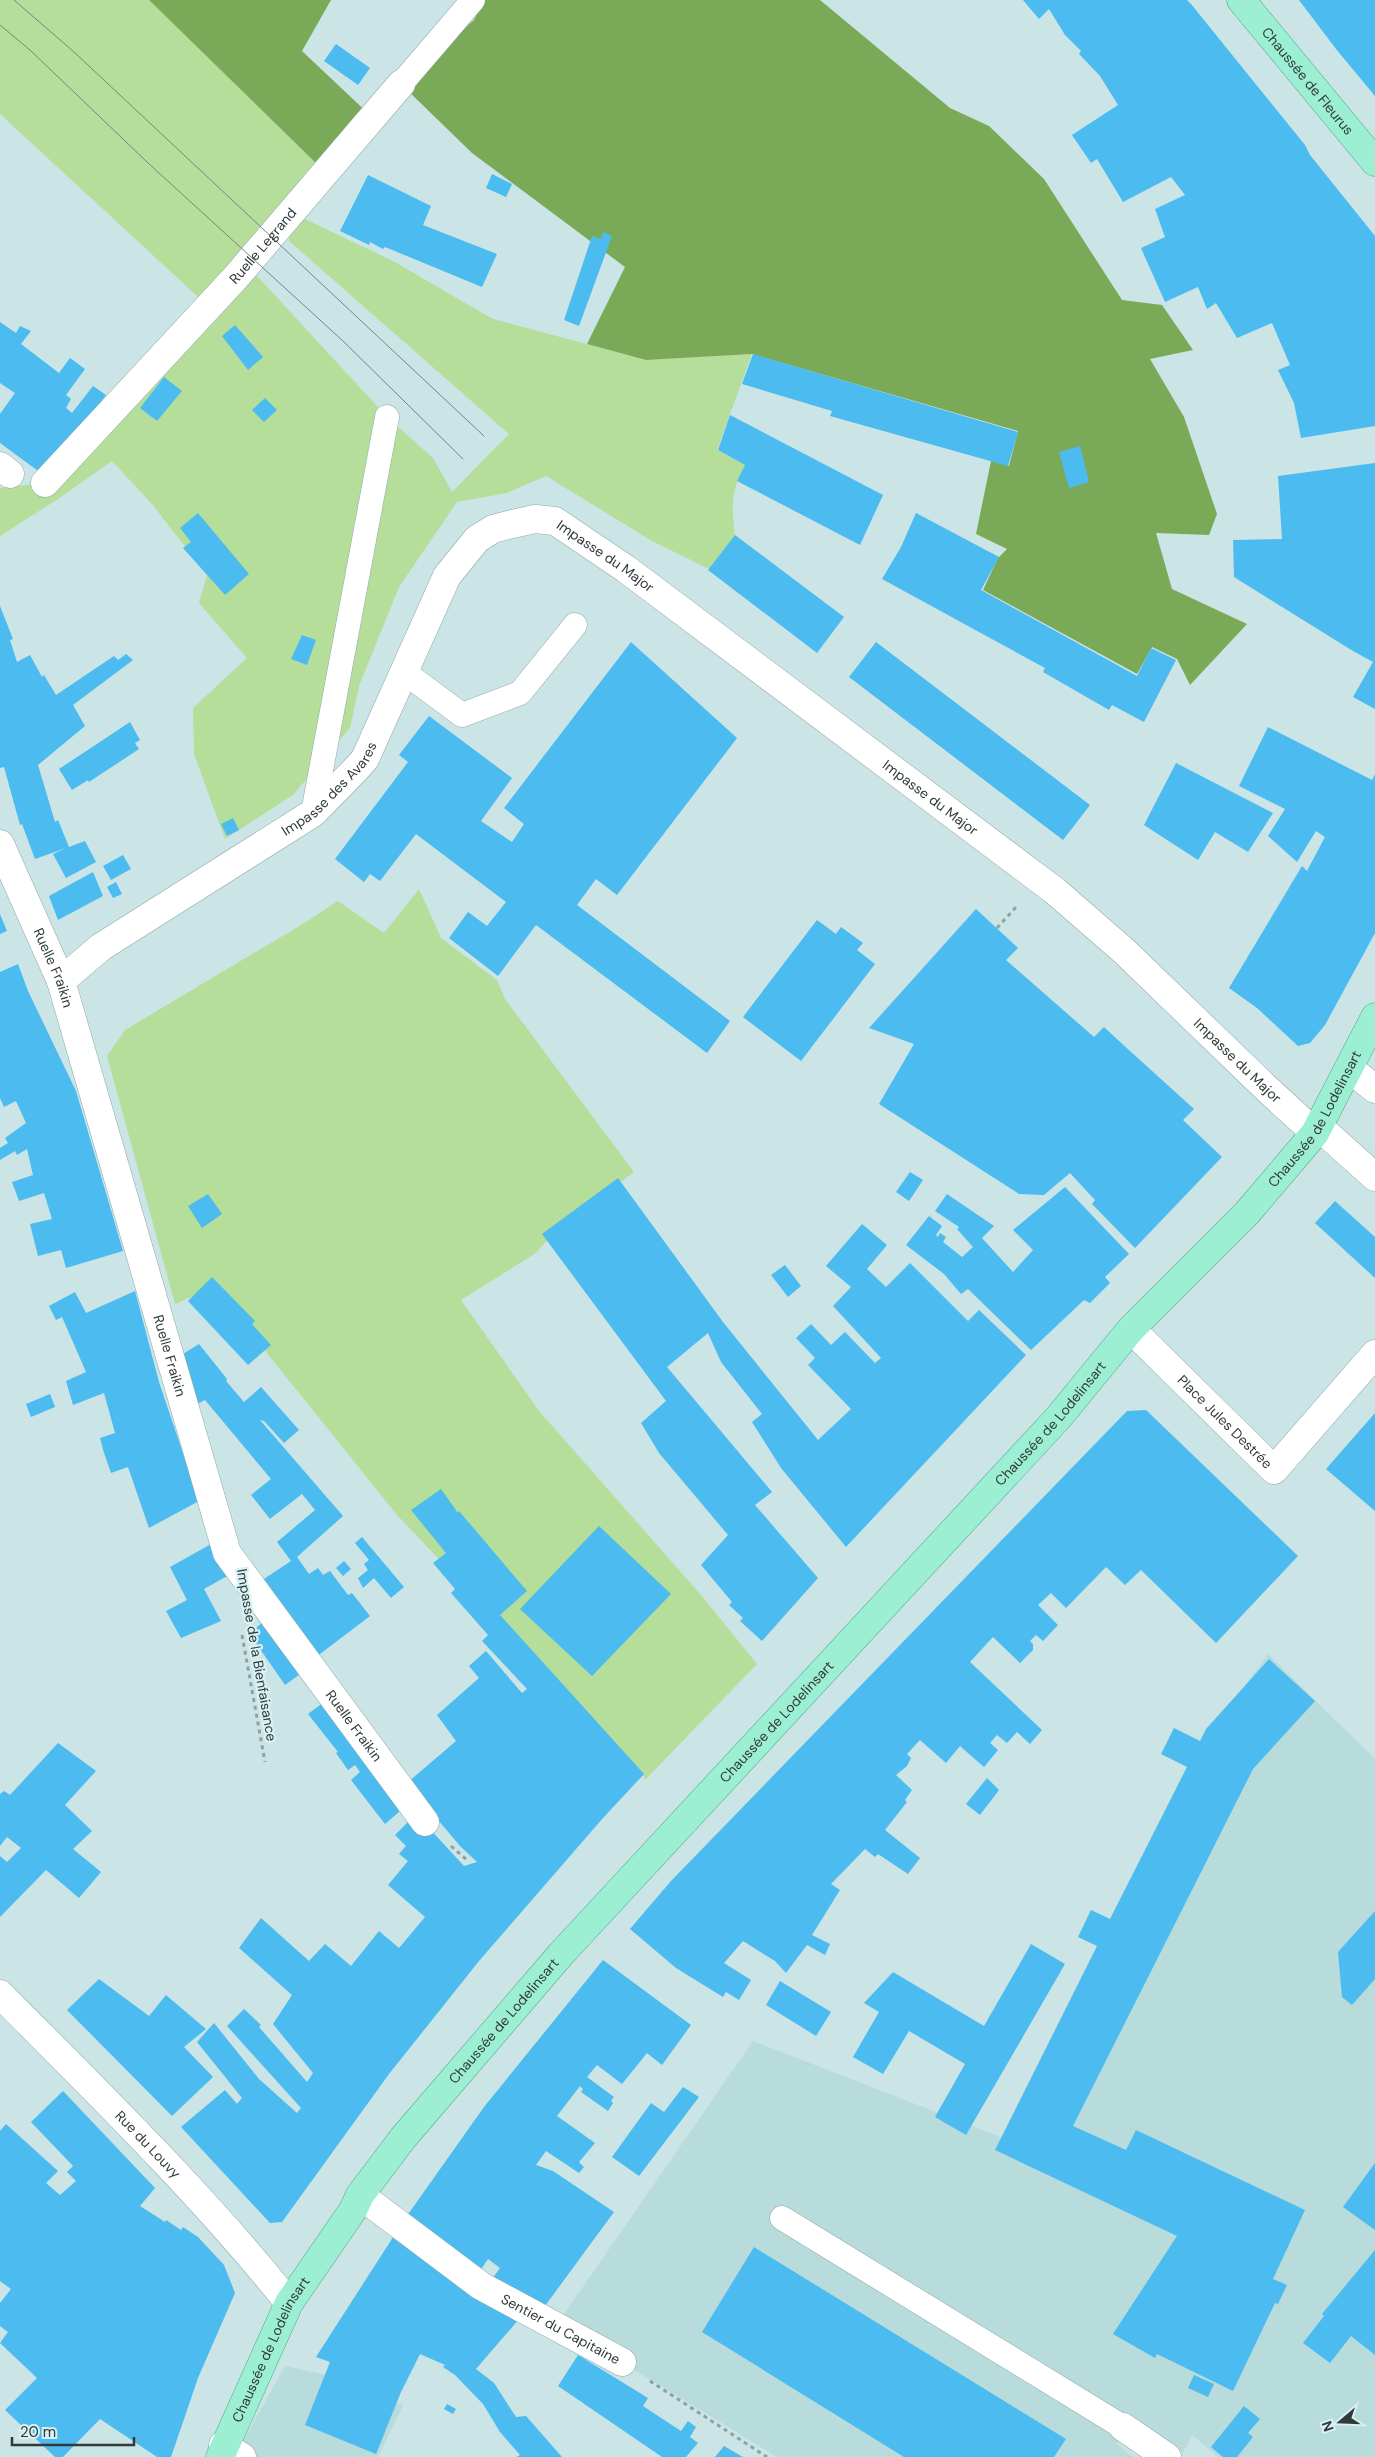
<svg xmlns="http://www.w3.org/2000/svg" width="1375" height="2457" font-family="'DM Sans',sans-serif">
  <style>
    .built { fill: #b8dbdc }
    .green { fill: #b5de9b }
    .forest { fill: #7aaa57 }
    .building { fill: #4bbbf0 }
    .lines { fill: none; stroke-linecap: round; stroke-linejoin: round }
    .lane-casing { stroke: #90a8a9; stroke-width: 25 }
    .street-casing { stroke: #90a8a9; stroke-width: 29 }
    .primary-casing { stroke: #4ca98a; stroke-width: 29 }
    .path { stroke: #8fa2a3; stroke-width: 3; stroke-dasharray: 4 4; stroke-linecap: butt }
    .lane { stroke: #fff; stroke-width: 24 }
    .street { stroke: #fff; stroke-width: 28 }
    .primary { stroke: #9defd3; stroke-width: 28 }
    .tram { stroke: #748586; stroke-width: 1 }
    .labels { text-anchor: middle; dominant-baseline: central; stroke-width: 4.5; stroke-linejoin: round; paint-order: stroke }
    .street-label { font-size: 14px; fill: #303a3b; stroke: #d8f1f2 }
  </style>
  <rect width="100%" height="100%" fill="#cbe4e5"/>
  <path class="built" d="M1268,1654L1375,1759V2457H1218L1193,2435L1182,2454L1129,2413L1117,2444L1132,2457H777L558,2323L753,2041L1003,2138L1209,1735Z
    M285,2366L326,2375L403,2405L378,2457H234Z"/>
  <path class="green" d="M0,0H149L325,172L270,225L214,299L247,265L387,417L433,458L452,492L509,434L289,241L290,212L393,261L493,319L646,360L752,354L717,450L745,465C731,491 731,506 735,535L709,569L652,541L546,476L507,493L457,502L399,587L359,686L350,728L293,795L225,839L194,754L193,708L247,658L199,603L207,575L152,504L112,461L58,499L0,536V488L45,483L208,306L0,114Z
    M419,889L441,938L497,980L505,999L634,1172L555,1231L536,1253L461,1300L539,1411L701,1595L757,1664L645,1780L643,1774L397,1515L250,1332L217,1286L175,1304L107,1056L125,1030L306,922L338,901L384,933Z"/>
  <path class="forest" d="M149,0H331L302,51L372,117L325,172Z
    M484,0H820L950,108L989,126L1044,179L1122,300L1162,305L1193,350L1150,359L1184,417L1217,514L1209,535L1156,533L1172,589L1247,624L1190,685L1177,659L1152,647L1137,674L983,590L998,558L1007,549L976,534L991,461L1009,466L1018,431L752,354L646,360L587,344L625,267L472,153L401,84L474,20Z"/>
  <path class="building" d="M1023,0H1187L1191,4L1305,145L1310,155L1375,236V426L1301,438L1294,403L1278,370L1290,365L1272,323L1237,338L1216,303L1207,309L1198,287L1165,302L1141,248L1165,237L1155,209L1185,195L1171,177L1123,202L1097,159L1091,163L1072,135L1118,105L1100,76L1079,54L1081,51L1065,35L1049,9L1039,19Z
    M1299,0H1375V96L1336,49Z
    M336,44L370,68L358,85L324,61Z
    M492,174L512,184L506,197L486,188Z
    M368,175L431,206L423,225L497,254L482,287L385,247L383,249L370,242L369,245L340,231Z
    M603,232L612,236L579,326L564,320L592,236L601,239Z
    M0,322L16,333L20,326L31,331L21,344L59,373L70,358L85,369L66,395L71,399L66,408L72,413L93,386L106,395L45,476L0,443V414L15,393L0,383Z
    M235,325L263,357L248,370L222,336Z
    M753,354L1018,432L1008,466L830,416L832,411L742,384Z
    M164,377L182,391L157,421L140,408Z
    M265,398L277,410L264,422L252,410Z
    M730,415L883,495L860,545L737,481L745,465L718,450Z
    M1080,446L1089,482L1069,488L1059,452Z
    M1375,463V709L1353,697L1373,662L1353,651L1234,577L1233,540L1282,539L1278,476Z
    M198,513L249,574L225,595L183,548L191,542L180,528Z
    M916,513L999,557L981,590L1137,676L1151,648L1176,660L1144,722L1112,705L1109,710L1043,672L1045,668L882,579L901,547Z
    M735,535L844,617L817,653L708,570Z
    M0,606L13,639L10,640L17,662L30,655L42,677L44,675L56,695L114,656L118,660L126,654L133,660L73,705L85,726L38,765L55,822L58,820L69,847L85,841L96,862L66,878L53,854L66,848L35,859L22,824L20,825L4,767L0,768Z
    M302,635L316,640L307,665L291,659Z
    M631,642L737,738L617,895L596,879L577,905L730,1021L707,1053L536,925L498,976L449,938L468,912L487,926L506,902L416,834L380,881L370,874L364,882L335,859L408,762L399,755L429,716L512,778L481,821L512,842L524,824L504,808Z
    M876,642L1090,805L1063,840L849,677Z
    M130,722L140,740L135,743L139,749L89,782L88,780L72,790L59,769Z
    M1268,727L1372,780L1375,774V933L1325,1025L1310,1043L1298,1046L1257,1008L1229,988L1302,866L1307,871L1325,837L1316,831L1297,862L1268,836L1285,809L1239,786Z
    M1176,763L1273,813L1248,852L1215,832L1198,860L1144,825Z
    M233,818L239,830L227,836L221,824Z
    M123,855L131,869L111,880L103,866Z
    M93,872L103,896L58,920L49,896Z
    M116,882L122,894L113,898L107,887Z
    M976,909L1018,948L1006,960L1094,1037L1104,1027L1119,1041L1194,1109L1183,1120L1222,1157L1135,1248L1092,1204L1095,1200L1070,1173L1044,1195L1019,1194L879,1104L914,1044L869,1028Z
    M0,914L7,931L0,934Z
    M817,920L836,934L841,927L863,943L857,950L875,964L801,1061L743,1017Z
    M18,964L28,991L76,1091L123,1251L66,1268L61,1250L38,1256L30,1224L52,1219L44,1193L19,1201L12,1182L33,1175L27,1149L17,1155L15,1151L0,1160V1148L8,1143L5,1138L26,1123L16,1101L4,1107L0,1098V972Z
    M910,1172L923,1180L909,1201L896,1192Z
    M618,1178L723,1322L818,1440L851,1409L808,1365L815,1358L796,1338L811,1324L831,1345L845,1332L875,1363L881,1358L833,1306L851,1287L826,1266L862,1224L887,1245L867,1269L886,1287L910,1263L968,1321L979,1310L1026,1355L846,1547L781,1468L752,1422L762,1414L721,1362L708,1333L667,1367L772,1492L755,1505L818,1578L762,1641L740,1621L743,1618L729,1605L732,1602L701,1565L728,1535L659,1453L641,1423L666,1401L542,1234Z
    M1065,1187L1129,1254L1105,1277L1110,1283L1090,1303L1084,1300L1031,1350L968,1289L961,1294L944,1274L906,1245L929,1216L942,1226L936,1235L938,1237L940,1233L946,1237L943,1242L962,1257L973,1247L957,1229L959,1227L935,1211L947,1194L994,1226L982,1238L1013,1272L1033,1250L1013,1230Z
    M208,1194L222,1214L202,1228L188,1206Z
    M1335,1201L1375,1237V1278L1315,1223Z
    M785,1265L801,1286L788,1297L771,1275Z
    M212,1277L255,1321L252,1324L271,1345L248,1365L188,1301Z
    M135,1291L159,1382L199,1501L149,1528L128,1467L111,1473L104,1453L100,1438L115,1433L104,1393L73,1405L66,1381L86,1372L62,1317L56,1320L49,1306L75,1292L86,1313Z
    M199,1344L227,1379L226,1381L244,1402L261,1387L299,1430L284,1443L264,1421L260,1420L343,1516L297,1557L309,1574L318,1568L323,1575L330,1571L348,1595L352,1593L370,1616L316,1657L261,1581L291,1561L277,1542L315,1510L302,1494L270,1519L251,1495L271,1479L205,1400L197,1404L183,1354Z
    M50,1394L55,1407L31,1417L26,1404Z
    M1146,1410L1298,1556L1216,1643L1141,1570L1125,1585L1106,1567L1066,1608L1051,1593L1038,1605L1058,1625L1043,1641L1036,1635L1030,1641L1033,1644V1650L1020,1663L993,1637L970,1662L1042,1730L1030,1744L1017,1732L1007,1743L997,1735L990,1743L998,1750L984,1767L960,1746L946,1763L920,1740L907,1754L911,1758L907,1766L896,1775L912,1790L905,1800L907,1802L885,1830L920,1858L908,1874L878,1854L875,1857L865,1849L831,1884L840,1890L812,1935L830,1944L825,1955L807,1945L786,1973L775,1961L743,1941L724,1963L751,1980L739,2000L726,1992L723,1997L676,1968L630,1929L671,1881L1127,1411Z
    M1375,1413V1511L1326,1469Z
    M441,1489L458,1513L459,1511L527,1591L500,1615L644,1774L603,1818L479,1961L389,2074L282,2222L270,2223L181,2127L225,2090L237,2104L242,2098L197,2042L214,2023L259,2079L297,2113L301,2108L227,2026L244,2009L261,2025L259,2027L307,2082L313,2073L273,2024L292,1995L239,1948L261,1918L309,1961L325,1944L351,1966L379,1931L399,1948L425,1917L388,1885L408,1861L399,1854L406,1846L395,1835L416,1814L464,1866L477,1862L460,1846L407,1783L456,1741L437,1715L479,1678L469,1666L486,1651L522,1693L527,1689L482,1641L488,1635L451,1593L455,1589L433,1563L446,1553L411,1510Z
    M599,1526L671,1594L592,1676L520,1609Z
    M362,1537L404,1587L391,1598L374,1578L363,1588L358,1578L368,1570L364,1564L369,1560L355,1543Z
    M213,1543L229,1575L204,1589L221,1621L181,1638L166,1611L187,1600L170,1567Z
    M344,1561L351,1569L343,1576L336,1568Z
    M270,1617L307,1669L285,1685L249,1633Z
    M1269,1659L1315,1701L1253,1769L1073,2126L1126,2150L1136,2130L1305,2210L1273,2279L1287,2285L1278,2304L1275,2303L1233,2391L1157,2354L1155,2358L1113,2334L1177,2236L995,2150L1097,1946L1078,1937L1091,1910L1110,1919L1187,1767L1161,1754L1174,1728L1200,1741L1206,1729Z
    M328,1699L407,1805L385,1824L351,1780L360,1772L355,1765L348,1770L336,1753L338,1752L308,1714Z
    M58,1743L96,1771L65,1805L92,1831L73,1849L101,1872L79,1898L46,1870L0,1917V1856L7,1862L21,1848L7,1837L0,1846V1794L4,1791L10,1795Z
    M987,1778L999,1790L980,1815L966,1804Z
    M1375,1911V1979L1352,2005L1342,1997L1338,1952Z
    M1031,1944L1065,1964L966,2135L935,2117L965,2064L909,2031L883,2074L853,2057L879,2012L864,2003L893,1972L984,2026Z
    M603,1960L691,2025L662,2065L647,2053L622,2084L597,2065L587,2077L614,2097L611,2101L613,2103L608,2111L581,2092L583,2089L580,2086L557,2116L595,2143L579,2162L584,2167L579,2173L546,2151L536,2165L553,2171L614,2212L542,2310L492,2279L500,2268L488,2259L480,2271L404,2220L484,2107Z
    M99,1979L149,2016L166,1995L206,2029L184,2047L213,2077L172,2116L67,2010Z
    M780,1981L831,2012L816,2036L766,2005Z
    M683,2087L699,2097L639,2176L612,2157L651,2103L664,2112Z
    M63,2091L155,2188L140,2206L165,2222L166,2220L181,2230L183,2227L198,2237L224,2265L235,2293L198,2378L171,2457H157L100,2419L63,2457H55L5,2410L37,2378L0,2343L8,2332L0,2326V2303L11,2289L0,2281V2131L6,2124L58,2171L46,2183L60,2195L76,2181L67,2172L73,2166L31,2122Z
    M1375,2163V2230L1343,2207Z
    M397,2231L520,2318L476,2369L494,2383L516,2417L526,2416L562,2457H517L520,2455L500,2432L483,2404L455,2375L443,2367L445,2365L420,2354L401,2392L376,2454L305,2425L330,2362L316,2357Z
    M754,2247L1066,2439L1054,2457H904L702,2332Z
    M1375,2250V2355L1351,2336L1330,2363L1303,2343L1324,2316L1322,2314Z
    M578,2355L648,2398L643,2406L681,2431L688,2421L696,2427L690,2437L698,2443L686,2457H662L558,2386Z
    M1194,2375L1214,2384L1208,2397L1188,2388Z
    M447,2404L456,2409L453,2414L444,2409Z
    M1244,2406L1260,2419L1248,2433L1253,2437L1237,2457H1223L1211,2447Z
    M724,2446L743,2457H715Z"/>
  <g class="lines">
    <defs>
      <path id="lane" d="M401,84L473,0
        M404,672L462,715L520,693L575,625
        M313,813L387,417
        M782,2218L1123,2427"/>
      <g id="street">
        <path d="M0,466L10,474"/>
        <path id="s1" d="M45,483L236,277L401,84"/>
        <path id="s2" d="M0,844L61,981L227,1553L425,1822"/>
        <path id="s3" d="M61,981L101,947L313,813L356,769L365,759L447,576L477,539L493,529L512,524L535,519L555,521L626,569L1055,891L1124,951L1266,1088L1315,1133"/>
        <path d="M1349,1068L1375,1089"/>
        <path d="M1318,1126L1375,1177"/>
        <path id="s4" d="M1131,1329L1274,1470L1375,1354"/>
        <path id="s5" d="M0,1994C99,2094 201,2193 289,2303"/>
        <path id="s6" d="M360,2195L481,2286L622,2362"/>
        <path d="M1123,2427L1167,2457"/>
        <path d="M223,2445L242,2457"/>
      </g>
      <g id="primary">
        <path id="s7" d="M1241,0L1375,162"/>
        <path id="s8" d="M220,2457L289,2303L353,2210L360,2195L403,2138L561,1954L1058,1418L1131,1329L1247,1213L1315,1133L1375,1017"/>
      </g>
    </defs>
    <use href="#lane" class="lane-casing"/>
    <use href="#street" class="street-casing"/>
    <use href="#primary" class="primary-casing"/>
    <path class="path" d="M997,928L1017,906
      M242,1635L265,1762
      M451,1846L468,1861
      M650,2381L767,2457"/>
    <use href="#lane" class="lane"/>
    <use href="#street" class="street"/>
    <use href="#primary" class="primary"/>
    <path class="tram" d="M14,0L74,52L484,436
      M0,25L30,50L147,162L343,341L463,459"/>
  </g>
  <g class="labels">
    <g class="street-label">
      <text stroke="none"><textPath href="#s7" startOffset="105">Chaussée de Fleurus</textPath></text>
      <text stroke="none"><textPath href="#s1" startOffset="322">Ruelle Legrand</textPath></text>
      <text stroke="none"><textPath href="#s3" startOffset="770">Impasse du Major</textPath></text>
      <text stroke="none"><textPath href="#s3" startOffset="332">Impasse des Avares</textPath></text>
      <text stroke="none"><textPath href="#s3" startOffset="1175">Impasse du Major</textPath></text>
      <text stroke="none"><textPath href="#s2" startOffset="135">Ruelle Fraikin</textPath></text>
      <text stroke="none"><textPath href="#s3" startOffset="1580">Impasse du Major</textPath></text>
      <text stroke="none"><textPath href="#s8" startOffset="1739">Chaussée de Lodelinsart</textPath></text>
      <text stroke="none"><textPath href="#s2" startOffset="540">Ruelle Fraikin</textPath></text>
      <text stroke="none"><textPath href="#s4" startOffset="132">Place Jules Destrée</textPath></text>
      <text stroke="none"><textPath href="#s8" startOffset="1334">Chaussée de Lodelinsart</textPath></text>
      <text transform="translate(257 1655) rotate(80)">Impasse de la Bienfaisance</text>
      <text stroke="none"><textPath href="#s8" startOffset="929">Chaussée de Lodelinsart</textPath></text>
      <text stroke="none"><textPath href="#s2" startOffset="960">Ruelle Fraikin</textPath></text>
      <text stroke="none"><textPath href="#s8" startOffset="524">Chaussée de Lodelinsart</textPath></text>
      <text stroke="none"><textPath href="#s5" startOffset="211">Rue du Louvy</textPath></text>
      <text stroke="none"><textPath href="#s6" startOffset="242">Sentier du Capitaine</textPath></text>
      <text stroke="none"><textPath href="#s8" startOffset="119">Chaussée de Lodelinsart</textPath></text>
    </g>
  </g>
  <g transform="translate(1340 2422) rotate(251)" stroke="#d8f1f2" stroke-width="4" paint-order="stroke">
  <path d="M0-4L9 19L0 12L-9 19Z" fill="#303a3b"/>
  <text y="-8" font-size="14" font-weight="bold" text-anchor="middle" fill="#303a3b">N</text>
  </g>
  <path d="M12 2437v8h122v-8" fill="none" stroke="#303a3b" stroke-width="2.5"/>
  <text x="20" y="2437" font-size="15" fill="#303a3b" stroke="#d8f1f2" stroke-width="4" paint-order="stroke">20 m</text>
</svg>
